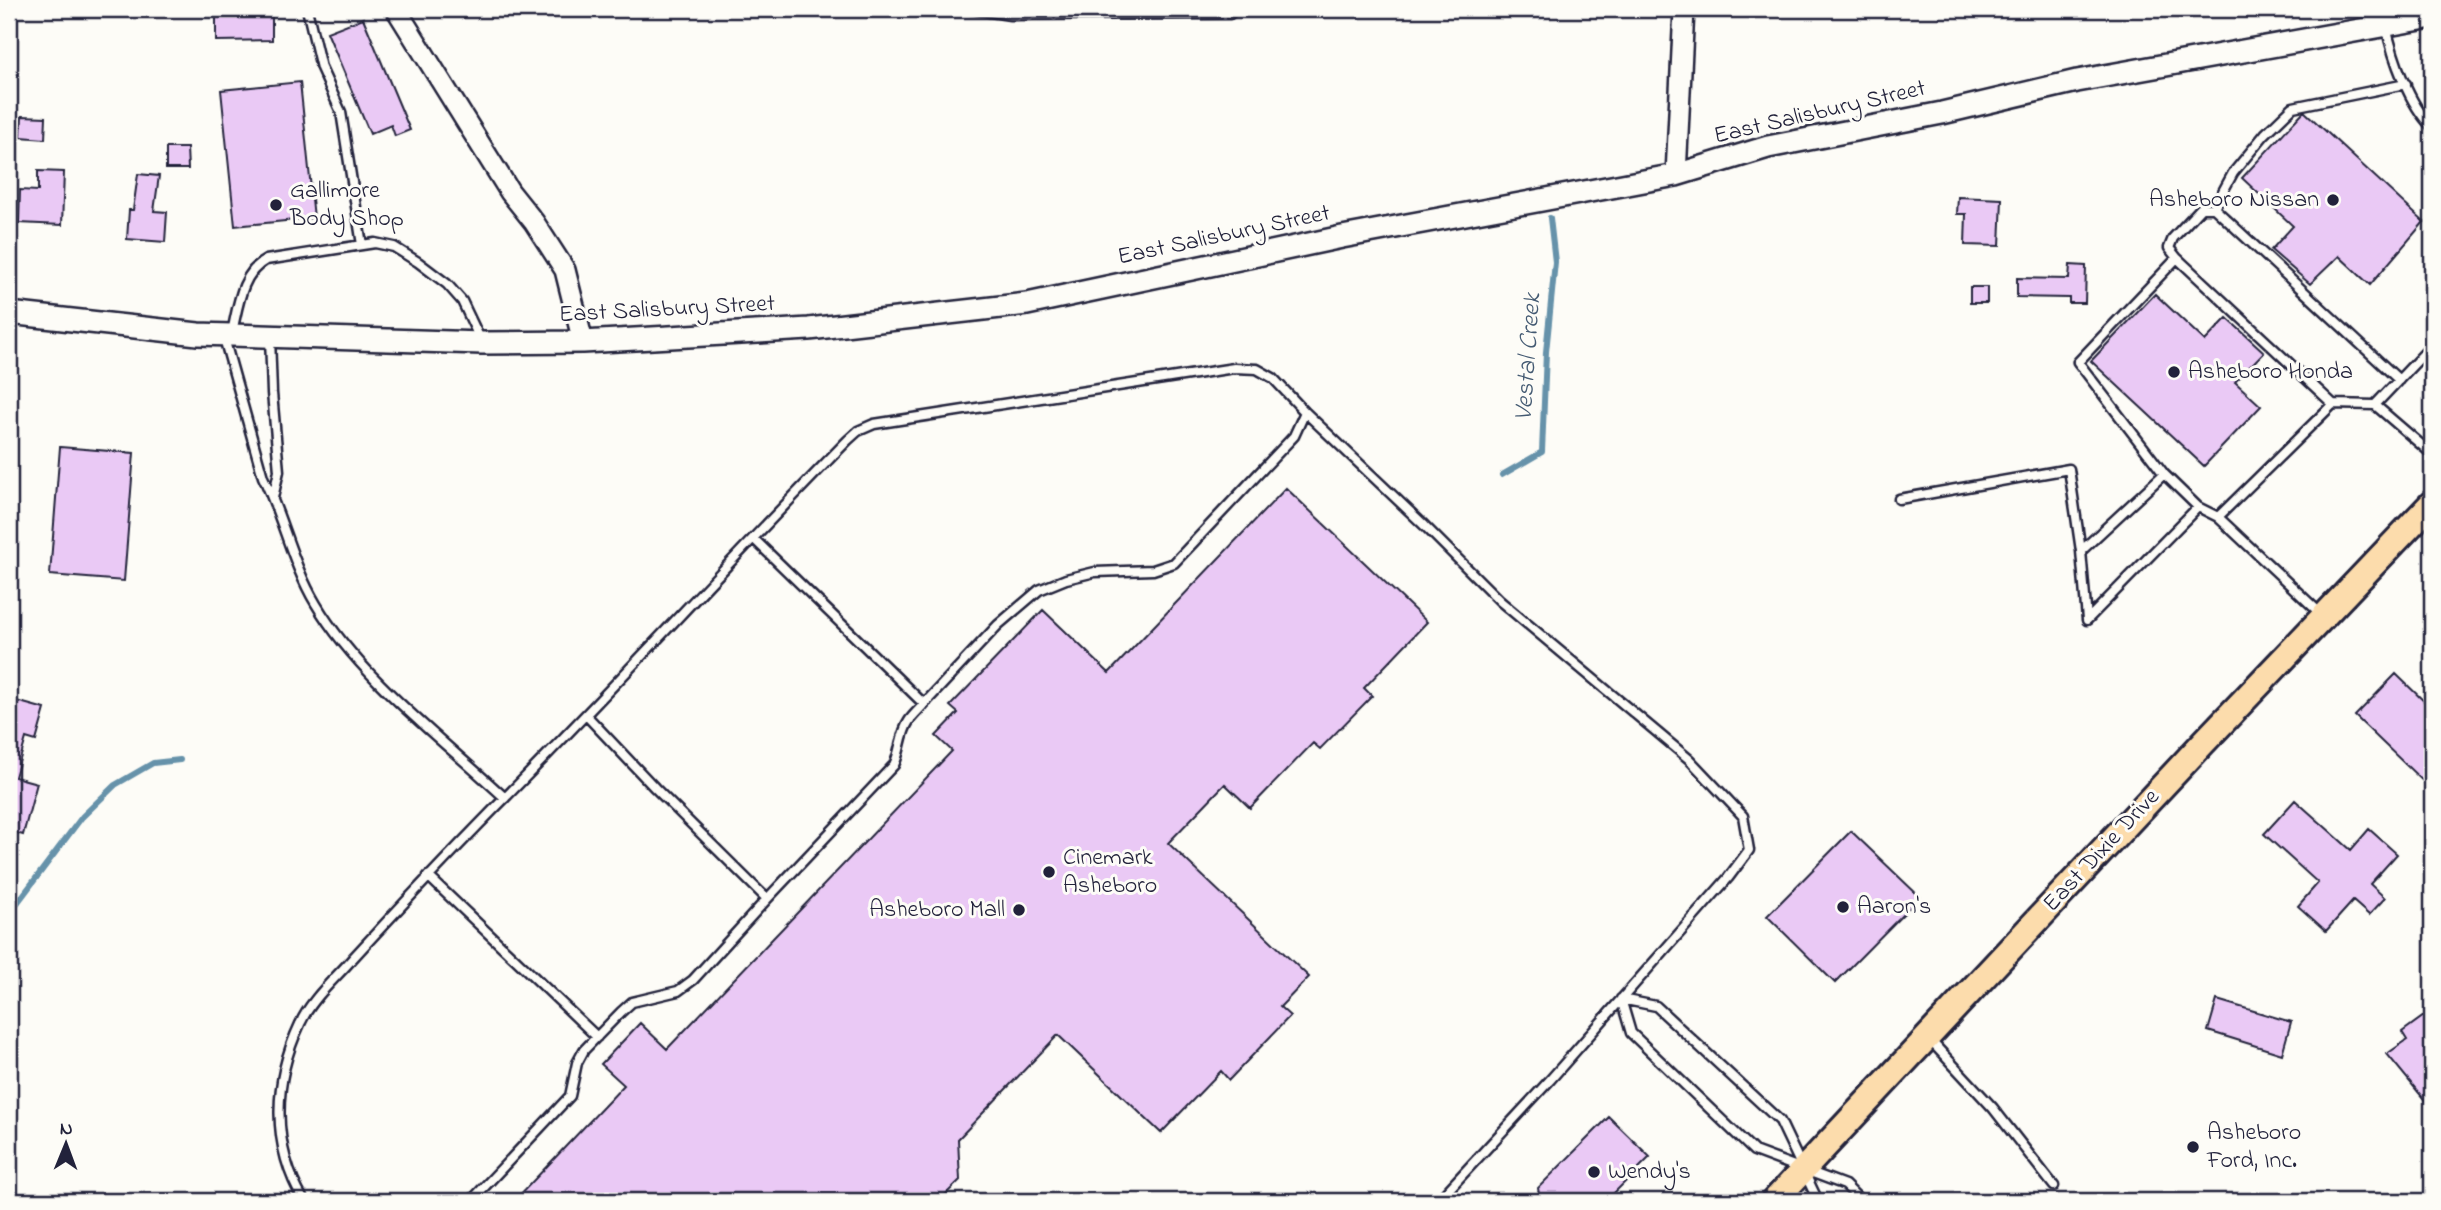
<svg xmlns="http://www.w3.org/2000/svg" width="2441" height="1210" font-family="'Indie Flower',sans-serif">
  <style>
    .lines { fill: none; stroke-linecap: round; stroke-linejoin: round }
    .stream { stroke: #6692aa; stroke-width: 6 }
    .building { fill: #eac9f5; stroke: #22223b; stroke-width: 2 }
    .service-casing { stroke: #22223b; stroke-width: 13 }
    .tertiary-casing { stroke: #22223b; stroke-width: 24 }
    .secondary-casing { stroke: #22223b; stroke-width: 26 }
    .primary-casing { stroke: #22223b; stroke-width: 30 }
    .service { stroke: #fdfcf7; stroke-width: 8 }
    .tertiary { stroke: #fdfcf7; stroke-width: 19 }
    .secondary { stroke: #fdfcf7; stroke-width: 21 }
    .primary { stroke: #fcdcac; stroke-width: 24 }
    .poi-dot { fill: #22223b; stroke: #fdfcf7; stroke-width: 2.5 }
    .labels { text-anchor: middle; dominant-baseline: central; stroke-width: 6; stroke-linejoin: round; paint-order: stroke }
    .street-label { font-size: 24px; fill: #22223b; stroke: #fdfcf7 }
    .poi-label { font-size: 24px; fill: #22223b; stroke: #fdfcf7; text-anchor: start }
    .water-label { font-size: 26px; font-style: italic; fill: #445a72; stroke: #fdfcf7 }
  </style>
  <rect width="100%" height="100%" fill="#fdfcf7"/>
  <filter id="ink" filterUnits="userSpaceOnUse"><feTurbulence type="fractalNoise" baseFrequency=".0143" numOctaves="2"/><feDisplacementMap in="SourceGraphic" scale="14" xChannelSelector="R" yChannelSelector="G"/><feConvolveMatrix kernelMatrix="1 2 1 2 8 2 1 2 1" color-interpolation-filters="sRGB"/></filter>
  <g filter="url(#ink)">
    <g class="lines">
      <path class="stream" d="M1502,475L1542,452L1546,352L1555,262L1550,218
        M9,914L82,817L115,785L153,763L180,760"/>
    </g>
    <path class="building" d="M216,9H272V40L216,41Z
      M363,18L410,130L395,136L391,125L370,134L327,32Z
      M300,82L314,218L235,226L221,90Z
      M2304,111L2424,222L2370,285L2339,256L2310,284L2271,250L2293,226L2242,178Z
      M22,116L46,117L45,139L21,137Z
      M166,148H187L188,169H166Z
      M38,171L64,172L62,225L19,223L20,190L38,191Z
      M138,174L159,176L154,211L167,212L165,242L127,239L129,210H133Z
      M1958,197L2002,199L2000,246L1965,245L1966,214H1957Z
      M2070,265L2086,266L2085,303H2069V298L2017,297V278L2069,279Z
      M1970,287H1987V303H1970Z
      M2155,294L2205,341L2227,318L2264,352L2235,382L2261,406L2204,466L2091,361Z
      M60,447L134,453L124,581L50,575Z
      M1286,488L1427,622L1364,688L1372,696L1320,749L1313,743L1250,808L1225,784L1168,843L1309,977L1280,1007L1290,1016L1229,1080L1221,1071L1161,1133L1058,1035L958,1139L960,1180L939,1201H514L624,1085L601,1064L640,1023L667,1049L952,751L936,736L958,713L950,706L1043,610L1109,673Z
      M2396,674L2432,709V790L2355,716Z
      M9,699L45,709L36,741L26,738L15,777L37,783L23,835L9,831Z
      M2295,800L2351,850L2369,829L2397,854L2370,884L2385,898L2369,915L2353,901L2326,931L2298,906L2318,883L2264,834Z
      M1851,831L1920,897L1835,983L1767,916Z
      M2217,1000L2291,1022L2282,1054L2208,1031Z
      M2424,1016L2432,1027V1109L2387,1054L2407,1040L2402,1032Z
      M1609,1117L1650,1157L1606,1201H1540L1538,1188Z"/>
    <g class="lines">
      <defs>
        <path id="service" d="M307,9L321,68L341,112L362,245
          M971,9L1010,15L1230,14L1234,9
          M2386,26C2393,59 2409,104 2432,127
          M2214,208L2233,173L2265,134L2293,107L2406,84
          M2177,258L2169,248L2173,238L2201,208H2214L2399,380
          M232,332C238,307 241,273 266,260L375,243L394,247L418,262L447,284L462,301L481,341
          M270,337L272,393L279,471L273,498
          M224,338L263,477C283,518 292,564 316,604C359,677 443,740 505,798
          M2432,345L2375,405L2432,454
          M2164,474L2081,551L2087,620L2198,507
          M1899,499L2069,469L2081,551
          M2218,517L2198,507L2164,474L2078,362L2177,258L2333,404L2375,405
          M754,539L924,704L998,625L1039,590L1066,579L1095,572L1153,570L1174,563L1294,436L1305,412
          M2322,615L2218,517L2333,404
          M428,876L597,1037
          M767,899L894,765C901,751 900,734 909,721C913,715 919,710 924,704
          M1930,1040L1993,1108L2054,1186
          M304,1201C271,1146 273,1081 300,1024C311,999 336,978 353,958C400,907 447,857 495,808C615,687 729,561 848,440L858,431L874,424L1234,368L1257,369L1273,378L1305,412L1425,526L1500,601L1689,759L1743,816L1749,850L1728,878L1550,1080L1438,1201
          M471,1201L570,1096L577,1063L584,1050L621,1012L632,1002L678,991L693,980L767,899L655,788L586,715
          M1818,1201L1780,1121L1656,1006L1621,999L1631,1033L1754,1151L1845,1185L1861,1201"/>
        <path id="tertiary" d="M396,9L510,192L534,222L565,270L583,342
          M1676,175L1684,9"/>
        <path id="secondary" d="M9,313L198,334L482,343L583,342L809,329L1027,304L1342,237L1676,175L1768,147L1942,113L2077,81L2432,17"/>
        <path id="primary" d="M1774,1201L2203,743L2432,503"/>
      </defs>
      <use href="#service" class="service-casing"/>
      <use href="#tertiary" class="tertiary-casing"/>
      <use href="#secondary" class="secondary-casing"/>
      <use href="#primary" class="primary-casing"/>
      <use href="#service" class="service"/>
      <use href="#tertiary" class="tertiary"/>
      <use href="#secondary" class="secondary"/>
      <use href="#primary" class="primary"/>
    </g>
  </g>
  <g class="poi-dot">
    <circle cx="2333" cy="200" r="7"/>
    <circle cx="276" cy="205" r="7"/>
    <circle cx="2174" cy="372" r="7"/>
    <circle cx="1049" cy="872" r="7"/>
    <circle cx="1843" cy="907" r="7"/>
    <circle cx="1019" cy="910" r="7"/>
    <circle cx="2193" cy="1147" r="7"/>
    <circle cx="1594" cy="1172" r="7"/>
  </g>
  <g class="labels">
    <g class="street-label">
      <text transform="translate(1820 113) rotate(-13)">East Salisbury Street</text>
      <text transform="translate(1224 236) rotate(-12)">East Salisbury Street</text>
      <text transform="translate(667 310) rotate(-3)">East Salisbury Street</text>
      <text transform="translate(2102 851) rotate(-47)">East Dixie Drive</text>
    </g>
    <g class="poi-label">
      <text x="290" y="191">Gallimore<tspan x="290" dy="28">Body Shop</tspan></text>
      <text x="2319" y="200" text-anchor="end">Asheboro Nissan</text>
      <text x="2188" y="372">Asheboro Honda</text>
      <text x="1063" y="858">Cinemark<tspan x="1063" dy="28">Asheboro</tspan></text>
      <text x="1857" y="907">Aaron's</text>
      <text x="1005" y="910" text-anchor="end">Asheboro Mall</text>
      <text x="2207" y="1133">Asheboro<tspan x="2207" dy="28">Ford, Inc.</tspan></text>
      <text x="1608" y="1172">Wendy's</text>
    </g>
    <g class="water-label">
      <text transform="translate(1529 357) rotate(-86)">Vestal Creek</text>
    </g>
  </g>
  <rect width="2441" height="1210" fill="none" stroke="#fdfcf7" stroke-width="35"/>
  <rect x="18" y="18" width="2406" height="1175" fill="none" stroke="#22223b" stroke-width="2.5" filter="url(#ink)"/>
  <g transform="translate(66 1144) rotate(1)" stroke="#fdfcf7" stroke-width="5" paint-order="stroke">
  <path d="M0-5L12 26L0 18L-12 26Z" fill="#22223b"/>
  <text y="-10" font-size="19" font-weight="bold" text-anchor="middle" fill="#22223b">N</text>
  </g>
</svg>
